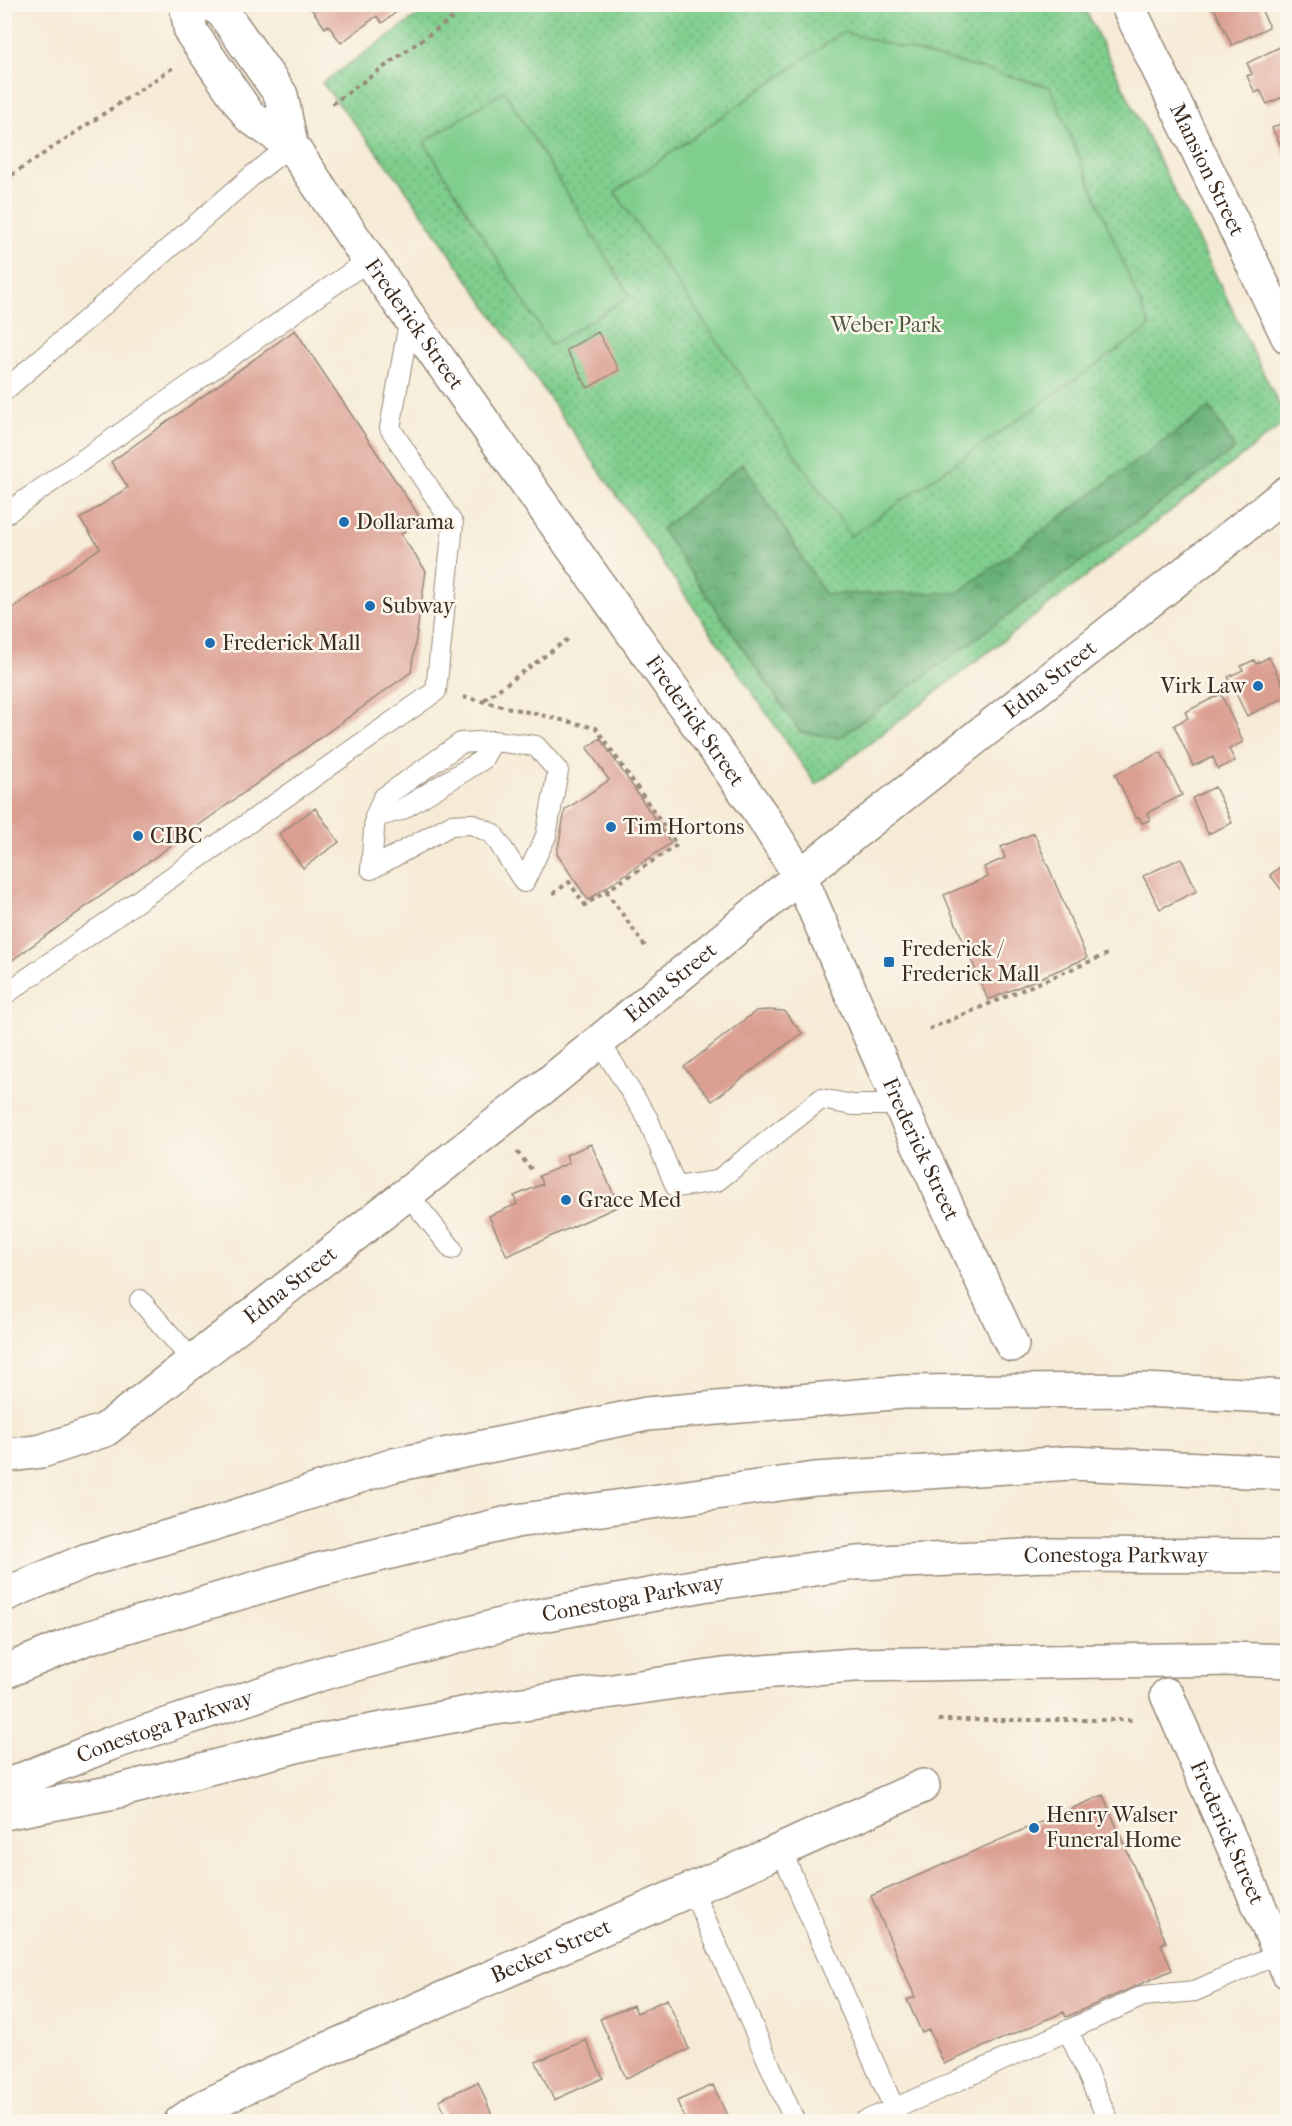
<svg xmlns="http://www.w3.org/2000/svg" width="1292" height="2126" font-family="'IM FELL French Canon',serif">
  <style>
    .green { fill: url(#green-dots); stroke: #5d7c56; stroke-width: 1.5 }
    .forest { fill: url(#forest-crowns); stroke: #516e4b; stroke-width: 1.5 }
    .pitch { fill: #7fce8d; stroke: #5d7c56; stroke-width: 1.5 }
    .building { fill: #db9f92 }
    .lines { fill: none; stroke-linecap: round; stroke-linejoin: round }
    .lane-casing { stroke: #988a7a; stroke-width: 22 }
    .street-casing { stroke: #988a7a; stroke-width: 36 }
    .secondary-casing { stroke: #988a7a; stroke-width: 36 }
    .highway-casing { stroke: #988a7a; stroke-width: 36 }
    .path { stroke: #988a7a; stroke-width: 4; stroke-dasharray: 4.5 4.5; stroke-linecap: butt }
    .lane { stroke: #fff; stroke-width: 20 }
    .street { stroke: #fff; stroke-width: 33 }
    .secondary { stroke: #fff; stroke-width: 33 }
    .highway { stroke: #fff; stroke-width: 33 }
    .poi-dot { fill: #1f6fb2; stroke: #fbf7ec; stroke-width: 2 }
    .labels { text-anchor: middle; dominant-baseline: central; stroke-width: 5; stroke-linejoin: round; paint-order: stroke }
    .street-label { font-size: 22px; fill: #3b2a1e; stroke: #fbf7ec }
    .park-label { font-size: 22px; fill: #4f5b3f; stroke: #fbf7ec }
    .poi-label { font-size: 22px; fill: #3b2a1e; stroke: #fbf7ec; text-anchor: start }
  </style>
  <defs>
    <pattern id="green-dots" width="8" height="8" patternUnits="userSpaceOnUse" patternTransform="scale(1.5)"><rect width="8" height="8" fill="#7fce8d"/><path d="M2 2h.1M6 6h.1" fill="none" stroke="#69a773" stroke-width="1.8" stroke-linecap="round"/></pattern>
    <pattern id="forest-crowns" width="20" height="18" patternUnits="userSpaceOnUse" patternTransform="scale(1.5)"><rect width="20" height="18" fill="#67b178"/><path d="M2 6a3 3 0 1 1 6 0M12 15a3 3 0 1 1 6 0" fill="none" stroke="#569062"/></pattern>
  </defs>
  <rect width="100%" height="100%" fill="#fbf7ec"/>
  <filter id="ink" filterUnits="userSpaceOnUse"><feTurbulence type="fractalNoise" baseFrequency=".0167" numOctaves="2"/><feDisplacementMap in="SourceGraphic" scale="12" xChannelSelector="R" yChannelSelector="G"/><feConvolveMatrix kernelMatrix="1 2 1 2 8 2 1 2 1" color-interpolation-filters="sRGB"/></filter>
  <filter id="wash" filterUnits="userSpaceOnUse"><feTurbulence type="fractalNoise" baseFrequency=".008" numOctaves="4" result="noise"/><feDisplacementMap in="SourceGraphic" scale="24" xChannelSelector="R" yChannelSelector="G"/><feGaussianBlur stdDeviation="1.35" result="paint"/><feColorMatrix in="noise" values="0 0 0 0 0 0 0 0 0 0 0 0 0 0 0 0 0 1.4 0 .05"/><feComposite in="paint" operator="in"/></filter>
  <g filter="url(#wash)">
    <rect width="100%" height="100%" fill="#f6ebd7"/>
    <path class="green" d="M433,5H1083L1287,421L816,785L400,181L322,83Z"/>
    <path class="forest" d="M1210,407L1235,449L840,738L800,732L661,529L743,463L825,594L957,593Z"/>
    <path class="pitch" d="M843,32L1050,87L1150,327L851,536L615,192Z
      M504,91L630,296L551,345L424,142Z"/>
    <g id="blocks">
      <path class="building" d="M308,4H407L382,23L377,16L341,43L328,25L325,28Z
        M1212,4H1259L1269,27L1232,45Z
        M1286,44L1288,48V95L1267,104L1260,90L1255,93L1247,76L1252,74L1247,63Z
        M1288,120V160L1272,128Z
        M295,330L419,516L401,535L426,571L411,672L4,966V614L100,548L80,519L128,487L111,462Z
        M598,332L619,370L588,388L566,350Z
        M1269,657L1288,696L1247,716L1228,677L1243,670L1241,666L1254,660L1256,664Z
        M1221,694L1243,742L1229,749L1235,761L1218,769L1213,757L1193,766L1174,725L1188,718L1185,712Z
        M600,738L671,843L588,900L557,854L565,810L609,780L587,748Z
        M1161,752L1182,795L1147,813L1150,820L1142,823L1139,817L1136,818L1115,774Z
        M1215,787L1232,823L1208,834L1192,798Z
        M315,808L339,842L303,868L279,834Z
        M1034,833L1087,958L988,1000L944,895L988,877L984,867L1005,858L1001,847Z
        M1181,858L1197,891L1160,909L1143,876Z
        M1288,861V898L1270,875Z
        M768,1010L784,1011L802,1033L712,1101L684,1067L756,1011Z
        M591,1144L619,1206L507,1256L489,1216L517,1204L514,1196L543,1184L539,1176L569,1163L566,1155Z
        M1103,1795L1166,1942L1161,1944L1172,1970L1066,2017L1064,2012L944,2064L929,2030L922,2033L907,2000L915,1997L871,1896Z
        M667,1999L689,2049L626,2078L600,2019L633,2005L637,2013Z
        M586,2040L603,2078L554,2100L536,2062Z
        M478,2082L495,2122H448L439,2100Z
        M713,2085L730,2122H686L677,2101Z"/>
    </g>
  </g>
  <g filter="url(#ink)">
    <use href="#blocks" fill-opacity="0" stroke="#988a7a" stroke-width="1.5"/>
    <g class="lines">
      <defs>
        <path id="lane" d="M4,391L253,175L291,145
          M4,515L369,260
          M375,817L383,798L461,743L493,741
          M371,869L375,817L401,810L482,760L493,741L536,746L558,771L546,836L524,882
          M371,869L451,825L472,824L493,834L524,882
          M4,995L436,691L453,524L390,428L410,317
          M599,1041L648,1119L676,1187L717,1181L821,1099L853,1105H900
          M407,1193L452,1249
          M140,1300L193,1361
          M781,1850L894,2108
          M692,1889L795,2122
          M1068,2030L1109,2122
          M863,2122L944,2087L1143,1996L1195,1991L1279,1953"/>
        <g id="street">
          <path id="s1" d="M1127,4L1288,337"/>
          <path id="s2" d="M4,1456L42,1451L105,1430L550,1082L800,876"/>
          <path id="s3" d="M181,2122L201,2108L312,2056L781,1850L923,1786"/>
        </g>
        <g id="secondary">
          <path id="s4" d="M186,4L191,32L250,117L291,145L369,260L763,817L800,876L900,1105L1012,1345"/>
          <path d="M210,4L222,11L281,95L291,145"/>
          <path id="s5" d="M800,876L1288,492"/>
          <path id="s6" d="M1167,1695L1288,1972"/>
        </g>
        <g id="highway">
          <path d="M4,1595L87,1560L209,1525L394,1465L647,1414L904,1392L1143,1390L1288,1397"/>
          <path d="M4,1672L84,1639L314,1571L516,1521L815,1479L1071,1463L1288,1473"/>
          <path id="s7" d="M4,1787L109,1744L324,1673L526,1618L703,1585L856,1563L1048,1555L1288,1556"/>
          <path d="M4,1813L114,1792L308,1743L489,1709L723,1675L854,1665L1234,1659L1288,1661"/>
        </g>
      </defs>
      <use href="#lane" class="lane-casing"/>
      <use href="#street" class="street-casing"/>
      <use href="#secondary" class="secondary-casing"/>
      <use href="#highway" class="highway-casing"/>
      <path class="path" d="M332,104L472,4
        M4,180L174,67
        M463,697L596,728L677,845L585,905L569,882L550,896
        M484,700L571,637
        M606,891L647,949
        M929,1029L1110,953
        M517,1152L532,1170
        M938,1720H1134"/>
      <use href="#lane" class="lane"/>
      <use href="#street" class="street"/>
      <use href="#secondary" class="secondary"/>
      <use href="#highway" class="highway"/>
    </g>
  </g>
  <g class="poi-dot">
    <circle cx="344" cy="522" r="6"/>
    <circle cx="370" cy="606" r="6"/>
    <circle cx="210" cy="643" r="6"/>
    <circle cx="1258" cy="686" r="6"/>
    <circle cx="611" cy="827" r="6"/>
    <circle cx="138" cy="836" r="6"/>
    <rect x="883" y="956" width="12" height="12" rx="3"/>
    <circle cx="566" cy="1200" r="6"/>
    <circle cx="1034" cy="1828" r="6"/>
  </g>
  <g class="labels">
    <g class="street-label">
      <text stroke="none"><textPath href="#s1" startOffset="184">Mansion Street</textPath></text>
      <text stroke="none"><textPath href="#s4" startOffset="399">Frederick Street</textPath></text>
      <text stroke="none"><textPath href="#s5" startOffset="318">Edna Street</textPath></text>
      <text stroke="none"><textPath href="#s4" startOffset="885">Frederick Street</textPath></text>
      <text stroke="none"><textPath href="#s2" startOffset="826">Edna Street</textPath></text>
      <text stroke="none"><textPath href="#s4" startOffset="1371">Frederick Street</textPath></text>
      <text stroke="none"><textPath href="#s2" startOffset="340">Edna Street</textPath></text>
      <text stroke="none"><textPath href="#s7" startOffset="1144">Conestoga Parkway</textPath></text>
      <text stroke="none"><textPath href="#s7" startOffset="658">Conestoga Parkway</textPath></text>
      <text stroke="none"><textPath href="#s7" startOffset="172">Conestoga Parkway</textPath></text>
      <text stroke="none"><textPath href="#s6" startOffset="150">Frederick Street</textPath></text>
      <text stroke="none"><textPath href="#s3" startOffset="408">Becker Street</textPath></text>
    </g>
    <g class="park-label">
      <text x="886" y="325">Weber Park</text>
    </g>
    <g class="poi-label">
      <text x="356" y="522">Dollarama</text>
      <text x="382" y="606">Subway</text>
      <text x="222" y="643">Frederick Mall</text>
      <text x="1246" y="686" text-anchor="end">Virk Law</text>
      <text x="623" y="827">Tim Hortons</text>
      <text x="150" y="836">CIBC</text>
      <text x="901" y="949">Frederick /<tspan x="901" dy="25">Frederick Mall</tspan></text>
      <text x="578" y="1200">Grace Med</text>
      <text x="1046" y="1815">Henry Walser<tspan x="1046" dy="25">Funeral Home</tspan></text>
    </g>
  </g>
  <rect width="1292" height="2126" fill="none" stroke="#fbf7ec" stroke-width="24"/>
</svg>
